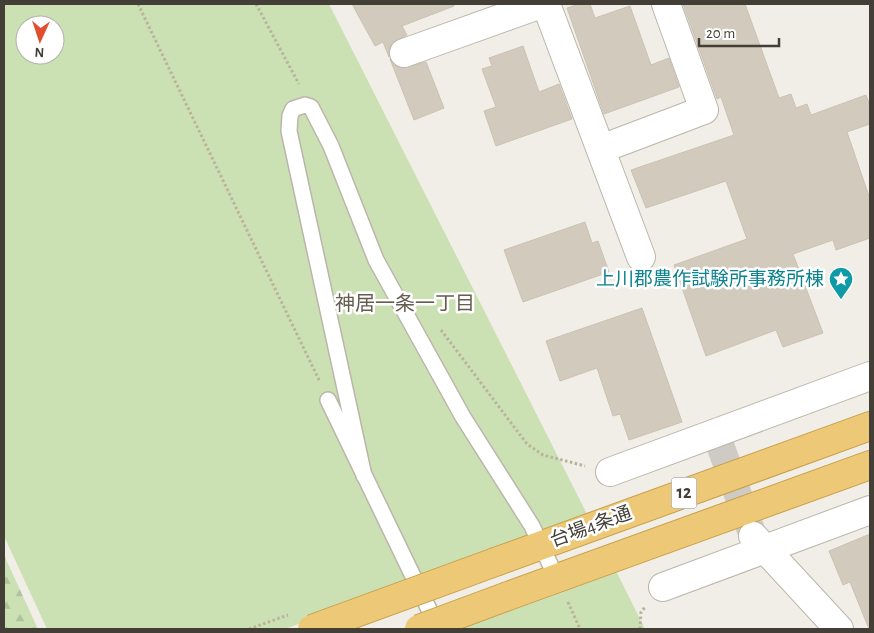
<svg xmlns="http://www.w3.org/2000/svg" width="874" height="633" font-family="'Alegreya Sans','Noto Sans JP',sans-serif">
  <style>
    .grass { fill: #cbe1b4; fill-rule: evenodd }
    .forest { fill: url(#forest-firs) }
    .building { fill: #d1cabd; stroke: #cbc2b2 }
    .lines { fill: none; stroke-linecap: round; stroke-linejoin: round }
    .street-tunnel { stroke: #cecbc4; stroke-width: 28; stroke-dasharray: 28 14; stroke-linecap: butt }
    .lane-casing { stroke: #bbb6aa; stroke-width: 18 }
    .street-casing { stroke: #bbb6aa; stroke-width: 30 }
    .highway-casing { stroke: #ca9e47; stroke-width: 30 }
    .path { stroke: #bbb29d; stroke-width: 3; stroke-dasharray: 2.5 2.5; stroke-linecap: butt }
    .lane { stroke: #fff; stroke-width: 15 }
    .street { stroke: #fff; stroke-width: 28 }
    .highway { stroke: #edc876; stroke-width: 28 }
    .highway-bridge-casing { stroke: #ca9e47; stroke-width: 30; stroke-linecap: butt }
    .path-bridge { stroke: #bbb29d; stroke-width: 3; stroke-dasharray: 2.5 2.5; stroke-linecap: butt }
    .highway-bridge { stroke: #edc876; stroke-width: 28 }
    .labels { text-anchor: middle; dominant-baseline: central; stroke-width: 5; stroke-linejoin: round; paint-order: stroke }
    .shield { fill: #fff; stroke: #7b7973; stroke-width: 1 }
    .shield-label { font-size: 18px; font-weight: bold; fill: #433f37 }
    .culture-label { font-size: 19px; fill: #0d838f; stroke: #fff; text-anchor: end }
    .street-label { font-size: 19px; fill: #433f37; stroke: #fff }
    .neighbourhood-label { font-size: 20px; fill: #655d4f; stroke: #fff }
  </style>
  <defs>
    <pattern id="forest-firs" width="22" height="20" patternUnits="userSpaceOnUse" patternTransform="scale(1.25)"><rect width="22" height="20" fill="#cbe1b4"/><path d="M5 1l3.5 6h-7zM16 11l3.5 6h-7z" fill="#b0c29b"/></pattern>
  </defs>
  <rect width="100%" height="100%" fill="#f1eee7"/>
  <path class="grass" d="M4,4H329L588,516L285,629H47L4,536ZM25,25H55V55H25Z
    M614,567L645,629H445Z"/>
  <path class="forest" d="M4,555L38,629H4Z"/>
  <path class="building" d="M352,4H454V6L402,26L407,35L392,43L389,50V57L383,42L375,46Z
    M579,4H590L595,18L630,6L651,65L669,58L679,87L604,114L567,8Z
    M683,4H745L779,98L791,94L796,108L807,104L811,115L866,95L870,106V124L847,132L870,199V238L836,250L833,240L793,254L823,333L783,347L776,330L706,356L674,265L747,239L726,181L646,208L631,170L734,135L721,97L717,99Z
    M523,46L539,92L559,84L572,119L496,146L484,111L496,107L482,69L492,66L489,58Z
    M390,59L394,65L402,68L426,62L444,108L414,120Z
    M585,222L592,243L598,241L609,272L523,302L504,250Z
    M642,308L682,422L629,440L620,414L613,416L597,368L560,381L546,341Z
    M870,534V629H869L850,582L843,585L829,551Z"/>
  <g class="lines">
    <path class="street-tunnel" d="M720,445L752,533"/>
    <defs>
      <path id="lane" d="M328,400L438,628
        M364,476L289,131L290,116L293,109L305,105L311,107L331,146L376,260L463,417L532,526L557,579"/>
      <path id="street" d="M546,4L641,257
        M404,53L541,4
        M601,149L704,110L666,4
        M610,472L870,376
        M753,536L839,629
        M663,587L870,510"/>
      <path id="highway" d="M498,561L870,426
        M508,596L870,465"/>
    </defs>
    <use href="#lane" class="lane-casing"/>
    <use href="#street" class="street-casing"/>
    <use href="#highway" class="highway-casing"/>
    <path class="path" d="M138,4L320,382
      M256,4L299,84
      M441,330L527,444L543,455L585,466
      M568,602L580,629
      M640,629L641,612L646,606"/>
    <use href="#lane" class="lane"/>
    <use href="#street" class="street"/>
    <use href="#highway" class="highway"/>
    <defs>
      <path id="highway-bridge" d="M312,629L498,561
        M419,629L508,596"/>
    </defs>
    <use href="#highway-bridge" class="highway-bridge-casing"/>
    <path class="path-bridge" d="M249,629L288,615"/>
    <use href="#highway-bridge" class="highway-bridge"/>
  </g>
  <defs>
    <symbol id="sight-pin" viewBox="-11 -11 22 30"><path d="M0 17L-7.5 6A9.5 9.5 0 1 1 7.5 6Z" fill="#0f9aa8" stroke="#fff"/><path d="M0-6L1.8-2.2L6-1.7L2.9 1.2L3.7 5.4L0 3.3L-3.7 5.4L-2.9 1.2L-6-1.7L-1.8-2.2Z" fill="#fff"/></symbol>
  </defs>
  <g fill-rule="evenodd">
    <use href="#sight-pin" x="827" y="265" width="28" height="38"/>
  </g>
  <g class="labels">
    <rect class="shield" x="671.5" y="477.5" width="25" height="31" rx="4"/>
    <g class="shield-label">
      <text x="684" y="493">12</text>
    </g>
    <g class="culture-label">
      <text x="824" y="279">上川郡農作試験所事務所棟</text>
    </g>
    <g class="street-label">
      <text transform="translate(591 527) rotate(-20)">台場4条通</text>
    </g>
    <g class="neighbourhood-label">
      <text x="405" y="304">神居一条一丁目</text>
    </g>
  </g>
  <rect width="874" height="633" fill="none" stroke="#433f37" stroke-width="10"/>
  <g transform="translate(40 40) rotate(183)"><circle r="24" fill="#ffffff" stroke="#b4b2af"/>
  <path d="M0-4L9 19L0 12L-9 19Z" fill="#e04e2e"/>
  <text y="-8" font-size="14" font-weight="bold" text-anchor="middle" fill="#433f37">N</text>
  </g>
  <path d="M699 38v8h80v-8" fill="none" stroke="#433f37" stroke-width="2.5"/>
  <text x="706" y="38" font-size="15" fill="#433f37" stroke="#ffffff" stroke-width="4" paint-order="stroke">20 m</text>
</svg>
